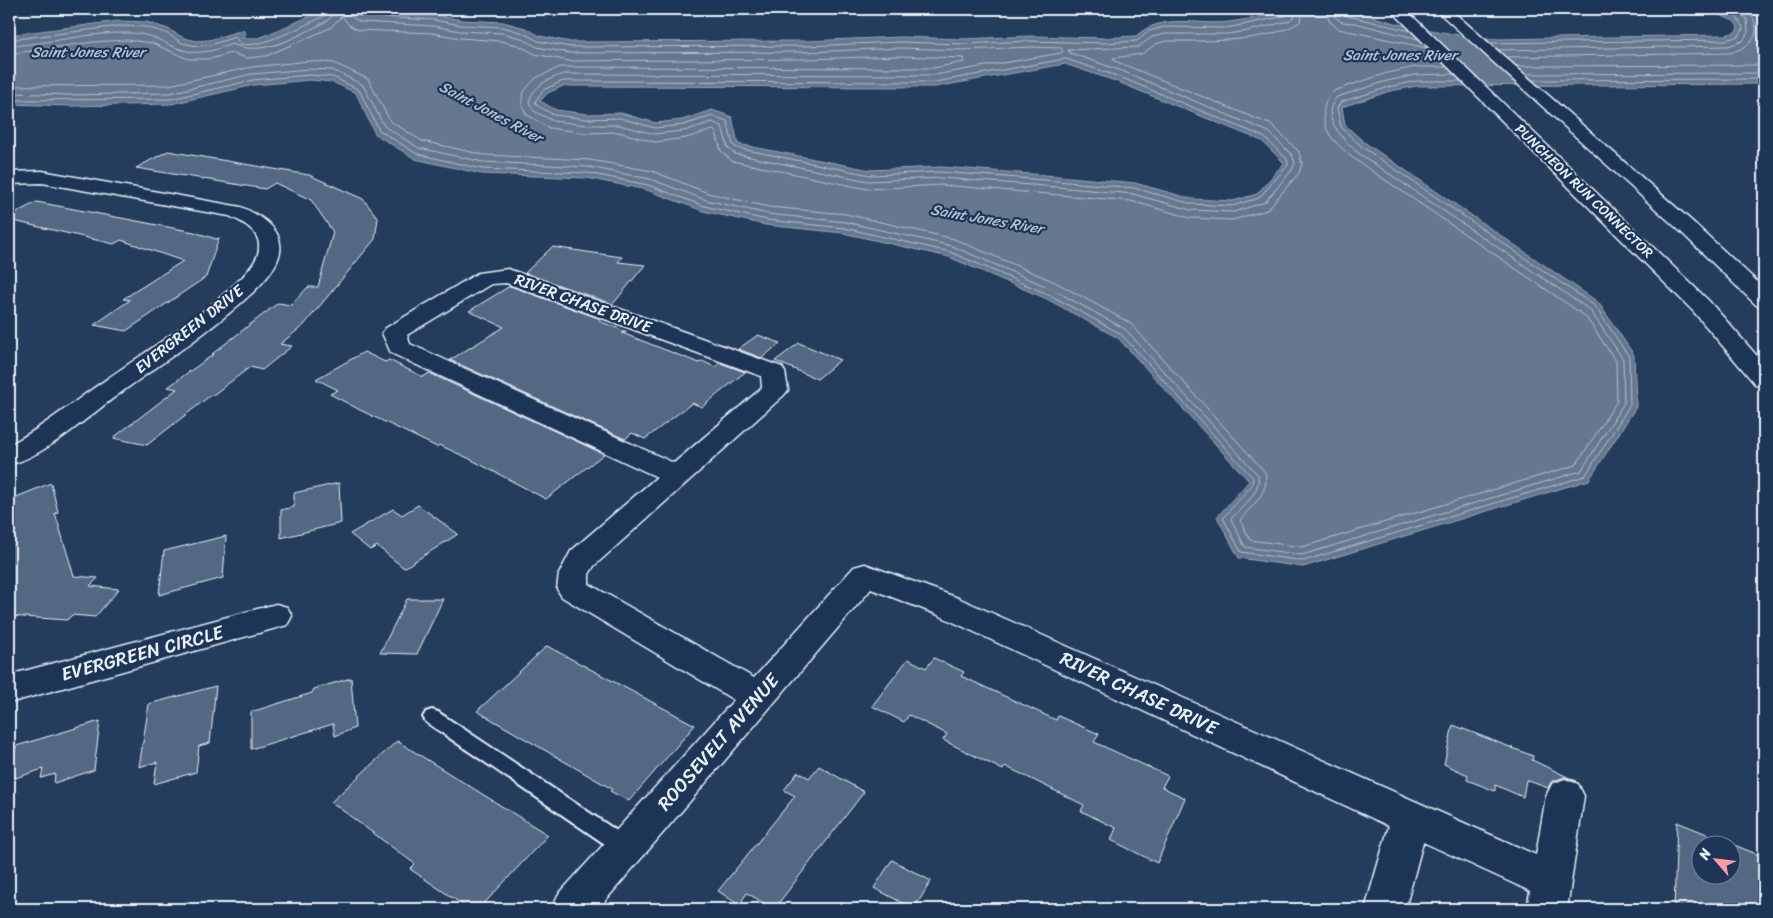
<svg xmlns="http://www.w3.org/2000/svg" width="1773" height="918" font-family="Sriracha,sans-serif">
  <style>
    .water { fill: #657890; stroke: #99a8ba; fill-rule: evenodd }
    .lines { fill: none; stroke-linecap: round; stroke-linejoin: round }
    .shore { stroke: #b4c1ce; stroke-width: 1 }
    .building { fill: #536782; stroke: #e8f1f8; fill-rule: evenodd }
    .service-casing { stroke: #e8f1f8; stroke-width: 4 }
    .minor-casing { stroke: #e8f1f8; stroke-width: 3 }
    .motorway-casing { stroke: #e8f1f8; stroke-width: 3 }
    .service { fill: #1d3557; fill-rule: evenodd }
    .minor { fill: #1d3557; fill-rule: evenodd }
    .motorway { fill: #1d3557; fill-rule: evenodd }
    .labels { text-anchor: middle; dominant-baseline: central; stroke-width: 4.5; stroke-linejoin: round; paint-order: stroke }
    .far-street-label { font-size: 14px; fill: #e8f1f8; stroke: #1d3557 }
    .far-water-label { font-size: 15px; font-style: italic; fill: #b4c1ce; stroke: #1d3557 }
    .street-label { font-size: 16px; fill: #e8f1f8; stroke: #1d3557 }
    .near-street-label { font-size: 19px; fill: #e8f1f8; stroke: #1d3557 }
  </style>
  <rect width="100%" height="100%" fill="#253d5d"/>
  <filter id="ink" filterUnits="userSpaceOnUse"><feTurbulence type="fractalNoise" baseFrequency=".02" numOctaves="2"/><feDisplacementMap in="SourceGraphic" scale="10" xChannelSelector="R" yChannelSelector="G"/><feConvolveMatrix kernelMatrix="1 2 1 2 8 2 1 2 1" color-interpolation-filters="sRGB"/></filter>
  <g filter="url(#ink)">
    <path class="water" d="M1318,9L1357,12L1398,24L1464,36L1498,39L1726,35L1736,32L1738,27L1734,21L1705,9H1764V84L1417,86L1390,91L1342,107L1345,125L1364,142L1598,302L1634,355L1636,407L1589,480L1303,567L1239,558L1217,517L1249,481L1118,338L1047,299L949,257L843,233L766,225L703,211L647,190L587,178L482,174L415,159L375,134L356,93L332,82L310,80L254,85L171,104L71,106L9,104V35L119,21L147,22L168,29L184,38L197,41L209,40L243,30L246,34L242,38H259L322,11L352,10L435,15L462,20L503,22L525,28L540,36L570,42L806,41L900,37L964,39L1031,36L1103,38L1136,36C1162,12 1198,26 1229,22C1247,20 1265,15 1283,12C1294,10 1306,10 1318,9ZM1065,64L1118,82L1262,141L1284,163L1257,194L1233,201L1192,199L1135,183L1058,176L941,167L870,170L738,144L732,117L712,110L682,120L656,123L621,113L587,114L556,110L540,101L548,93L563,86L935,87Z"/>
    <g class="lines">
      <path class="shore" d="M350,9L353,18L360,22L433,26L460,31L502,33L521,38L537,47L570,53L806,52L900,48L964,50L1031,47L1061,48L1063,51L1061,53L934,75L563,74C548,79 533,86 529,102L534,111L553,121L587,125H619L654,134L684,131L712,122L722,126L728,148L735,154L868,181L941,178L1057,187L1133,194L1191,210L1234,212L1265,202L1292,170L1295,163L1292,155L1269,132L1122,71L1070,53L1068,50L1138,47L1152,37L1165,34H1227L1248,31L1289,21L1295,16L1296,9
        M356,9L358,14L362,16L434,20L461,25L503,27L523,33L538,41L570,47L806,46L900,42L964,44L1031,41L1103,43L1137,41L1149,31L1164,27L1227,28L1285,16L1289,13L1290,9
        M1326,9L1329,21L1339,29L1427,48
        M1333,9L1335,17L1342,22L1355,23L1418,39
        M1339,9L1340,13L1344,15L1410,31
        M9,40L120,26L146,27L166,33L182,43L197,46L210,45L235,37C237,39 238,42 240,43C255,52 309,23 324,16L327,9
        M1491,43L1726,40L1739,36L1743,29C1740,17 1731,13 1720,9
        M9,46C49,44 88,32 128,33C156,33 164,46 187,51C202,55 218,49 232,44C264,58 299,35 327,21L332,16L334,9
        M1498,50L1728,46L1743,41L1748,32L1747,19L1735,9
        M9,54L93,42L127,40L152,43L188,59H210L231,53L247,58L266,56L330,28L342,16L349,25L358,30L432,33L460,38L500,41L518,45L535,54L569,61L806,59L900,56L963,58L964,62L933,68L560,67L536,78L525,90L522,97V105L526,114L549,128L587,133L618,132L655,142L686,138L713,130L716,132L721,151L732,161L867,189L941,185L1131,201L1191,218L1232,220L1267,210L1299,173L1302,164L1299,152L1272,125L1115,61L1113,58L1142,54L1156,44L1166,41C1205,41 1267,43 1300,22L1304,9
        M1507,57L1730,53C1755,45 1764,33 1748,9
        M1066,59L1120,77L1264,137L1287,159L1288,165L1259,198L1232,206L1192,204L1134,188L1057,181L941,172L870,175L737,148L733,145L727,121L712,116L683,125L655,128L620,118L587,119L554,115L538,106L535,102L543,90L563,81L934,82Z
        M1517,66L1764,65
        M1526,74L1764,73
        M1533,80L1764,79
        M9,86L169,85L252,67L309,61L334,63L368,79L390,121L422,141L484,155L590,160L652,171L708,193L769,207L846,214L954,239L1055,282L1130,323L1265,472C1270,493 1252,505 1240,520L1250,540L1302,547L1576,465L1617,401L1616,361L1585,316L1353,158C1346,152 1339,146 1333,139C1321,125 1319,100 1336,90L1387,73L1416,67H1446
        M9,93L71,95L170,93L252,74L309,69L333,70L363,85L384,126L419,148L483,162L589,167L650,179L706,200L768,214L845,222L952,246L1052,289L1125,329L1258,475C1261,494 1242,506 1231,519L1245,547L1302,555L1581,471L1624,403L1623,359L1590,310L1357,152C1344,138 1318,118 1337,97L1387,81L1415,75L1454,74
        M9,100L171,99L253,80L310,75L333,77L359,90L379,130L417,154L482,169L588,173L648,185L704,206L767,220L844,228L950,252L1050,295L1121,334L1253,478L1252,485L1223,518L1241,552L1303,561L1585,476L1630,405L1629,357L1595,306L1361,146L1341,127L1337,108L1341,102L1389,87L1416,81H1460"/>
    </g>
    <path class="building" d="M168,151L309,175L363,199L378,218L375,239L304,325L280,344L292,346L262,370L250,367L213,395H211L147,445L113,438L177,389L168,387L214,354H212L278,303L291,305L308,287H318L333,232L311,200L275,183L265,189L136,168Z
      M37,202L194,232L216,239L219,238L206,277L126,331L94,325L130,300L123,299L183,261L121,240L114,244L9,220V216Z
      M552,247L622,257L618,262L645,265L613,304L525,273Z
      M510,286L601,319L599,321L627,332L622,333L699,363L702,361L715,367L720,363L745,372L702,407L692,403L645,439L632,433L625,439L450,360L504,327L469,311Z
      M758,335L780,343L762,358L738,349Z
      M799,343L840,360L817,379L775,361Z
      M364,352L385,362L389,360L423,377L429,373L604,454L546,499L468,458L439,445L437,447L362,411L330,394L338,390L316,379Z
      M51,483L58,512L55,513L74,576L98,578L90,586L119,589L95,617L72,615L67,620L9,616V500Z
      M339,483L341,523L281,538V510L294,507V493Z
      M418,505L458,534L404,568L377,546L370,550L350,534L393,509L402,515Z
      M226,536L223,578L159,595L164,551Z
      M407,599H443L417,654L380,653Z
      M547,646L695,725L629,801L610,791L612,789L477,711Z
      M934,658L964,672L961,676L1056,720L1058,716L1099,734L1094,742L1168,776L1162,787L1185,798L1157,863L1111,840L1116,828L1081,811L1084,805L1005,766L1003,770L943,740L947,734L909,715L904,722L872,706L908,659L926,668Z
      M351,678L355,728L335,736L333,724L251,749V712L312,693L314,689Z
      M216,686L210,743L199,746L196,772L154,784L157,762L139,767L149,704Z
      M100,721L94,770L54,783L55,774L41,778L43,769L9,780L16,746Z
      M1453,725L1533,756L1532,760L1576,781L1564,777L1551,782L1548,788L1526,780L1523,797L1495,785V791L1467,780L1468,775L1444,764Z
      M397,741L548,835L479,909H469L410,869L415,864L331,802Z
      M819,766L864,792L774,909L747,893L739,905L718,891L795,796L784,790L798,772L809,778Z
      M1677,822L1764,857L1763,909H1674ZM1700,846H1730V876H1700Z
      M892,860L931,881L914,909L874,888Z"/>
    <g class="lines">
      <defs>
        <path id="service" d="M432,710L438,712L632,841L635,847L632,853L625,856L618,853L426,722L423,717L426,712Z"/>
        <path id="minor" d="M42,171L241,207C259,215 284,228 280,252C277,268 262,284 250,295C211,331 166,360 123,391C89,415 49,454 9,465V445C44,427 74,401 107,379C138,357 249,287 258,254C264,233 245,223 229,216L42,183L9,184V172Z
          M508,269L782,367L785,372L788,390L784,395L594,566L589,574V584L754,678L854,567L865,564L958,598L1536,855L1546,796L1552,784L1565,779L1578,784L1584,796L1567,909H1527L1530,891L1423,842L1405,909H1365L1389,826L936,614L871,589L598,909H552L558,895L734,700L562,597L557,589L559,574L571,551L657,477L391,353L382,333L386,328L478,273ZM506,283L761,376L762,388L674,463L410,344L407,335L491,284Z
          M276,604L287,607L292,616L287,625L9,703V675Z"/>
        <path id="motorway" d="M1390,9H1405L1709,301L1764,364V386L1755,384L1693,311Z
          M1435,9H1450L1695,224L1764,288V307L1756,305L1681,232Z"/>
      </defs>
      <use href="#service" class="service-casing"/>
      <use href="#minor" class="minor-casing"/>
      <use href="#motorway" class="motorway-casing"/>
      <use href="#service" class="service"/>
      <use href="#minor" class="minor"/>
      <use href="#motorway" class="motorway"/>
    </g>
  </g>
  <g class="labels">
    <g class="far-street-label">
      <text transform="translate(1584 191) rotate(44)">PUNCHEON RUN CONNECTOR</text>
    </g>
    <g class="far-water-label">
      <text x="88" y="52">Saint Jones River</text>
      <text x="1400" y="55">Saint Jones River</text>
      <text transform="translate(491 112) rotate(28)">Saint Jones River</text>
      <text transform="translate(987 219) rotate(10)">Saint Jones River</text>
    </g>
    <g class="street-label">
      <text transform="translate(583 303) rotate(20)">RIVER CHASE DRIVE</text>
      <text transform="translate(189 329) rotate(-38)">EVERGREEN DRIVE</text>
    </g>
    <g class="near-street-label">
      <text transform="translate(142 653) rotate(-15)">EVERGREEN CIRCLE</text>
      <text transform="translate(1139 693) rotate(25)">RIVER CHASE DRIVE</text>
      <text transform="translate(718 742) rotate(-49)">ROOSEVELT AVENUE</text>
    </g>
  </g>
  <rect width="1773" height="918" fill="none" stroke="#1d3557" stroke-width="30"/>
  <rect x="15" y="15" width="1743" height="888" fill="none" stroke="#e8f1f8" stroke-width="2" filter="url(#ink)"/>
  <g transform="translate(1716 860) rotate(298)"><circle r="24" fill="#1d3557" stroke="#6e8097"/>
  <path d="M0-4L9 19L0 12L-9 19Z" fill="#ff9aa2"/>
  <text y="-8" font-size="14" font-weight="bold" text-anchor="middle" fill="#e8f1f8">N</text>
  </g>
</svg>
